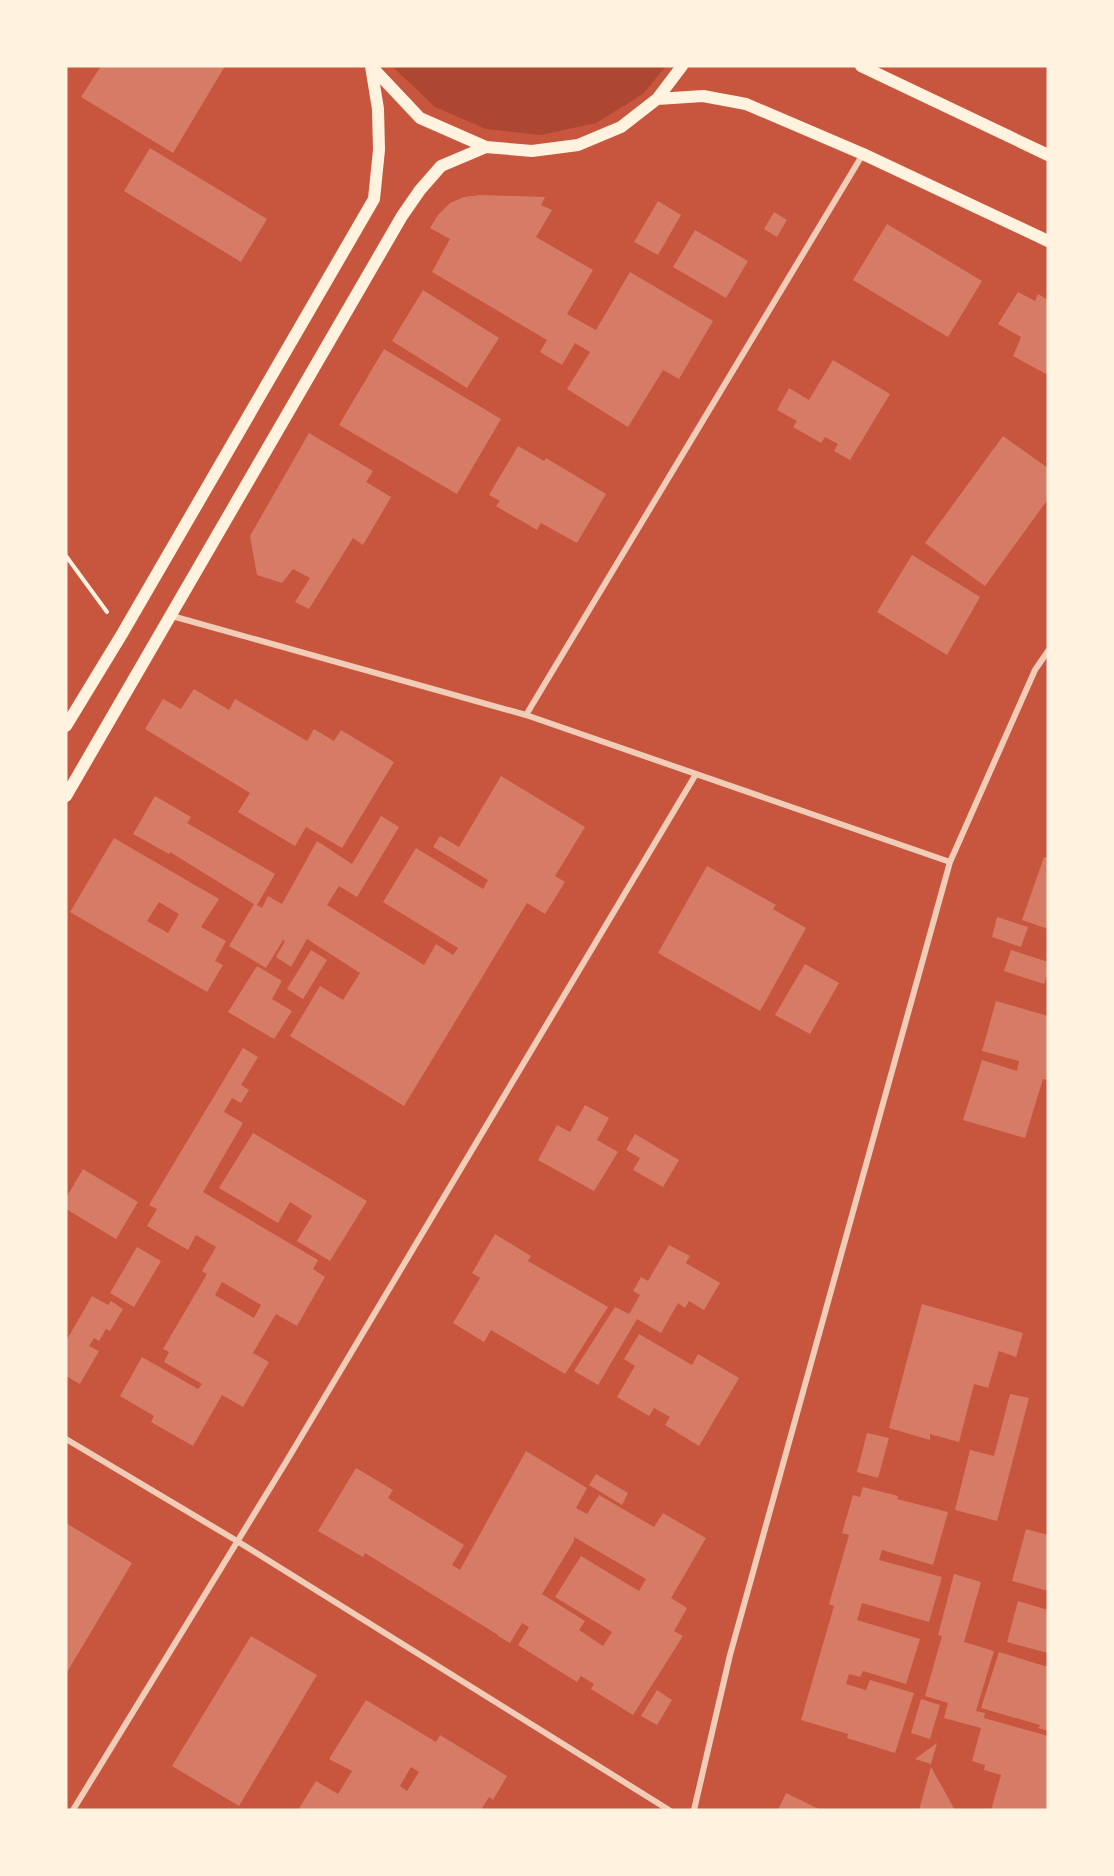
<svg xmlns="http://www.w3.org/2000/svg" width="1114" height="1876" font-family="Lato,sans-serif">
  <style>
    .green { fill: #ae4732 }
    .building { fill: #d67c66; fill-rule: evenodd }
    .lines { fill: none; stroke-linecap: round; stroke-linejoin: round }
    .path { stroke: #fff3e0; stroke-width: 4 }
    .minor { stroke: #f1ccb7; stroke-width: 6 }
    .secondary { stroke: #fff3e0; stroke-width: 12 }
  </style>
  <rect width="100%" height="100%" fill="#c8553d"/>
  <path class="green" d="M392,66H666L643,94L596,123L541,135L486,129L435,107Z"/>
  <path class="building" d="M101,66H225L173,153L81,97Z
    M150,148L267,219L241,262L124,191Z
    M480,195L545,197L541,205L552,210L536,237L593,270L567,314L596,330L630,272L713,321L679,379L663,370L628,427L567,389L590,352L575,343L562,365L540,352L547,340L432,272L450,239L430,228L438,215L450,203L464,197Z
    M658,201L681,215L658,255L634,242Z
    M774,212L787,220L777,237L764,229Z
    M887,224L982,281L948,337L853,280Z
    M695,230L748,261L726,298L673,267Z
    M423,290L499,338L467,388L392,341Z
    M1018,292L1035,301L1038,294L1048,300V375L1013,356L1021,337L998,324Z
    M384,349L501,419L457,494L339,425Z
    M833,360L890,394L850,460L834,451L838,444L825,437L821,443L793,427L797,421L777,410L789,388L809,400Z
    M309,433L373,471L366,482L391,497L363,545L353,538L309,609L295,602L310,578L293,569L282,583L257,575L250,536Z
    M1003,436L1048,468V499L985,586L925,543Z
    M518,446L544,461L546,458L606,494L577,543L541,523L537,530L496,506L500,501L489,495Z
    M912,555L980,597L947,655L877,612Z
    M194,689L229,710L235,699L307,741L314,729L334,741L341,730L394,762L342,848L306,827L295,846L238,812L250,793L145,729L163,699L181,709Z
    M501,776L585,827L555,876L565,882L545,914L527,903L404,1106L290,1036L320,986L343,1000L360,973L307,939L291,967L276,957L285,941L283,940L266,968L229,946L254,904L170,852L169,854L133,834L155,796L191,817L187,823L275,874L257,905L262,908L268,896L282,904L317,841L352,864L381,816L399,827L357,897L339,886L327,905L424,965L436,944L453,955L458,948L383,902L416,848L483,889L488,880L433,847L440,836L459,847Z
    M114,838L219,899L201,927L226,941L215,961L223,965L207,992L70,912ZM159,902L179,914L168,933L147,921Z
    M1044,857L1048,858V929L1022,920Z
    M707,866L776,905L773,909L806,928L760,1011L658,953Z
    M997,917L1028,927L1021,947L992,937Z
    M311,950L327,960L303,999L287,989Z
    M1011,950L1048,962V973L1044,984L1004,971Z
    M805,964L839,983L810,1034L775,1015Z
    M257,966L282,981L272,999L292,1011L274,1039L228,1012Z
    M996,1001L1048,1016V1080L1043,1079L1025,1138L963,1120L982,1060L1017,1071L1019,1061L982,1051Z
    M243,1048L258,1057L241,1085L249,1090L241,1103L232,1098L224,1112L243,1123L203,1192L318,1260L313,1269L325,1277L297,1326L276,1314L253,1353L269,1362L243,1407L222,1395L193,1446L151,1422L154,1416L120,1396L142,1357L198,1389L202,1384L164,1362L169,1352L163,1349L207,1274L202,1271L216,1247L196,1235L188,1250L147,1226L157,1209L149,1205ZM222,1282L261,1305L254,1318L215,1295Z
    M585,1105L609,1118L597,1140L618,1152L594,1191L538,1160L557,1125L570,1132Z
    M253,1133L367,1201L330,1261L297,1241L312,1216L290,1202L278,1223L219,1188Z
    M635,1134L679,1160L663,1187L633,1170L640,1158L626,1150Z
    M83,1169L138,1202L116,1239L66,1209V1198Z
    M495,1234L531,1256L528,1261L608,1307L565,1374L491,1330L484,1342L453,1323L480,1278L472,1273Z
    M669,1245L690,1256L686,1263L720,1283L704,1310L689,1301L685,1308L678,1303L661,1333L637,1319L598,1385L574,1371L615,1307L629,1314L640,1295L633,1291L641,1277L648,1281Z
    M137,1247L161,1261L134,1307L110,1293Z
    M92,1296L108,1305L111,1301L123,1309L110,1331L106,1329L99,1341L94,1338L89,1346L99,1351L80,1384L66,1376V1341Z
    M922,1304L1023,1333L1016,1357L999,1351L988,1388L974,1384L959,1442L930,1434V1440L889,1428Z
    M639,1334L692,1365L698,1354L739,1378L699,1446L665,1425L670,1417L654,1408L649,1416L617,1397L635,1366L624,1359Z
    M1010,1394L1029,1398L997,1521L955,1510L970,1450L994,1456Z
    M867,1433L889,1438L878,1478L857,1472Z
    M526,1451L587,1488L576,1508L587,1514L599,1495L654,1527L663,1513L706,1538L671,1598L687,1608L674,1631L683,1636L633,1715L591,1689L594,1684L581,1676L577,1682L518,1645L529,1627L522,1623L510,1643L498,1636V1635L365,1553L363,1557L318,1531L356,1468L393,1490L388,1498L464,1545L452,1565L460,1570ZM574,1537L646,1579L639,1591L581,1556L555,1597L612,1632L603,1646L579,1630L585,1621L542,1594L574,1541Z
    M596,1474L628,1493L622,1505L589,1485Z
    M863,1487L898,1496L897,1499L948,1512L933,1565L882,1550L879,1560L942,1577L929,1622L862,1603L857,1620L920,1639L906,1684L863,1671L860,1677L849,1674L846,1684L866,1690L870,1680L914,1693L895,1753L847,1738L848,1734L801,1720L834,1606L829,1604L849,1535L842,1533L853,1495L860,1497Z
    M66,1523L132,1563L66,1674Z
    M1026,1529L1048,1535V1591L1012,1581Z
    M954,1574L981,1582L964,1642L994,1651L976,1711L985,1713L984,1718L1048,1736V1810H991L1001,1775L984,1770L985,1765L972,1761L981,1728L944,1718L948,1703L925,1696L942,1636L938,1635Z
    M1018,1601L1048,1610V1653L1007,1642Z
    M251,1636L317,1675L239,1806L172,1766Z
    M999,1652L1048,1667V1731L1038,1728L1040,1725L981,1708Z
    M657,1690L672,1700L657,1725L641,1716Z
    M921,1699L940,1705L930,1739L911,1733Z
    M366,1700L436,1742L440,1735L507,1776L493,1800L489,1797L481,1810H298L316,1781L338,1794L352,1771L329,1759ZM411,1767L419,1772L407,1791L400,1786Z
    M937,1743L931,1764L915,1759Z
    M931,1767L955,1810H919Z
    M786,1793L821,1810H778Z"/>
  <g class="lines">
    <path class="path" d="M66,556L107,612"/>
    <path class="minor" d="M172,616L526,715L950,862
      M526,715L863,154
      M66,1439L237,1541L669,1810
      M73,1810L286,1462L696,774
      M694,1810L730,1655L950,862L1035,670L1048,651"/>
    <path class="secondary" d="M371,66L420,118L486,147L532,151L578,145L621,127L657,99L682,66
      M861,66L1048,155
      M657,99L703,96L746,104L863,154L1048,241
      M66,726L122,634L374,199L379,150L378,109L371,66
      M66,796L402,216L420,190L441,166L486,147"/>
  </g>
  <rect width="1114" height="1876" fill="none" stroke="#fff3e0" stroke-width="135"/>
</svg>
